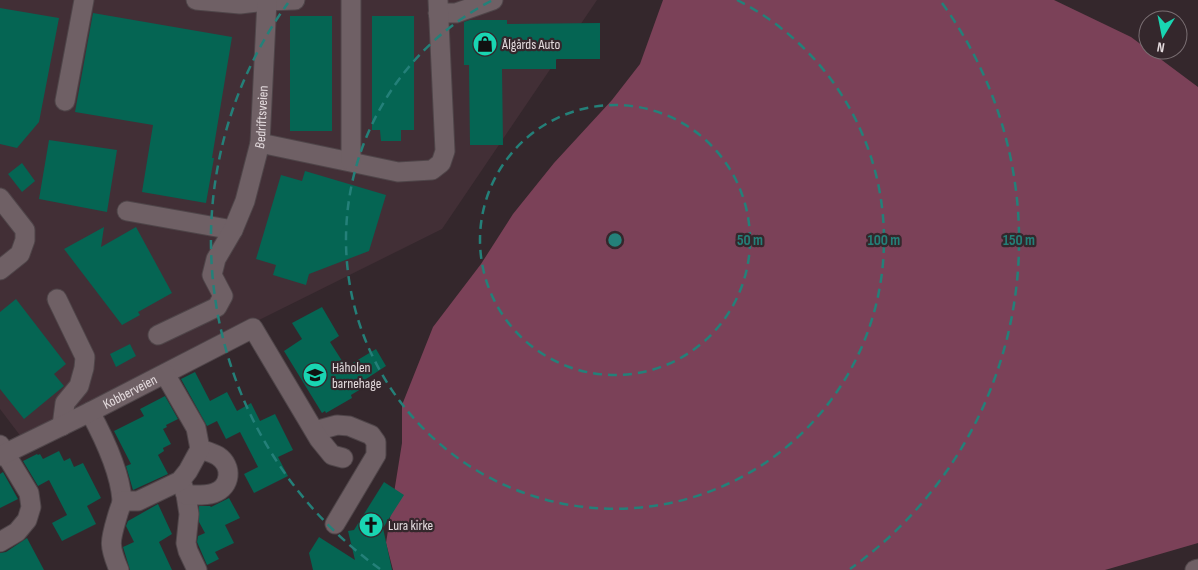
<svg xmlns="http://www.w3.org/2000/svg" width="1198" height="570" font-family="'Sofia Sans Condensed',sans-serif">
  <style>
    .built { fill: #422f36 }
    .forest { fill: #7b4158 }
    .building { fill: #056553 }
    .lines { fill: none; stroke-linecap: round; stroke-linejoin: round }
    .minor-casing { stroke: #4f4549; stroke-width: 21 }
    .minor { stroke: #6f6065; stroke-width: 19 }
    .ring { fill: none; stroke: #248079; stroke-width: 2.5; stroke-dasharray: 9 6 }
    .labels { text-anchor: middle; dominant-baseline: central; stroke-width: 4.5; stroke-linejoin: round; paint-order: stroke }
    .poi-label { font-size: 14px; fill: #e4dbde; stroke: #34272c; text-anchor: start }
    .street-label { font-size: 14px; fill: #e4dbde; stroke: #34272c }
    .centre { fill: #248079; stroke: #34272c; stroke-width: 2.5 }
    .ring-label { font-size: 15px; text-anchor: middle; font-weight: bold; fill: #248079; stroke: #34272c; stroke-width: 4.5; stroke-linejoin: round; paint-order: stroke }
  </style>
  <rect width="100%" height="100%" fill="#34272c"/>
  <path class="built" d="M0,0H597L442,229L22,438L0,409Z"/>
  <path class="forest" d="M663,0H1054L1131,37L1198,87V543L1105,570H393L386,543L402,443V405L433,327L481,264L513,214L554,163L612,100L640,64Z"/>
  <path class="building" d="M0,8L59,18L39,122L17,148L0,144Z
    M93,13L232,37L212,158H214L206,203L142,192L153,125L75,112Z
    M290,16H332V131H290Z
    M372,16H414V130H401V141H381L380,130H372Z
    M470,20H507V24L600,23V59H556V69H502L503,145H470L469,65H464V22Z
    M49,140L117,150L107,212L39,199Z
    M22,163L35,181L22,192L8,174Z
    M305,171L386,195L369,251L309,274L306,285L273,275L276,265L256,259L281,175L302,181Z
    M104,227L101,247L136,227L172,293L138,312L140,315L122,325L64,249Z
    M16,299L66,364L54,374L64,386L24,419L0,389V312Z
    M322,307L339,336L330,342L346,367L376,349L386,366L366,379L369,384L351,395L352,398L326,413L325,411L322,413L284,351L302,339L292,323Z
    M130,344L136,356L116,367L110,354Z
    M195,372L210,401L227,392L237,411L251,403L260,421L275,414L293,450L278,457L288,476L254,493L244,474L258,467L240,432L226,439L217,421L207,426L181,379Z
    M165,396L178,419L166,425L167,427L163,429L171,444L163,448L164,451L158,455L168,474L133,490L126,466L131,464L114,431L144,416L140,409Z
    M59,451L64,461L70,458L74,467L83,463L101,498L87,506L96,524L62,541L52,523L67,515L49,480L38,486L23,461L37,454L38,455L40,454L43,459Z
    M3,472L18,499L0,508V474Z
    M384,482L404,495L383,528L392,570H313L309,553L319,537L355,560L348,531L354,530Z
    M229,498L240,518L225,525L234,543L215,552L219,559L207,565L197,542L198,536L205,533L199,522V506H210L211,507Z
    M158,504L172,534L159,542L172,570H130L123,547L134,542L126,526L128,521Z
    M27,538L44,570H0V553L6,552Z"/>
  <g class="lines">
    <defs>
      <g id="minor">
        <path d="M196,0L240,4L267,1L295,0"/>
        <path d="M438,13H456L493,0"/>
        <path d="M65,101L84,0"/>
        <path d="M260,143L398,172L432,170L441,163L445,151L438,0"/>
        <path d="M351,161V0"/>
        <path d="M0,198L25,230V240L20,254L0,270"/>
        <path d="M127,211L233,230"/>
        <path d="M57,299L85,357L84,368L79,386L65,403L62,426"/>
        <path id="s1" d="M158,335L217,307L223,296L212,275L216,259L233,230L245,201L260,143L267,0"/>
        <path d="M90,412C103,436 120,472 122,500C122,504 119,510 118,514C110,541 108,544 119,570"/>
        <path d="M315,431L337,425L349,426L371,435L376,442V455L335,524"/>
        <path d="M0,445L29,493L31,507L27,520L17,532L0,542"/>
        <path id="s2" d="M0,456L90,412L253,328L319,439L332,455L343,458"/>
        <path d="M182,484L186,495L189,514L186,543L188,551L197,570"/>
        <path d="M186,495C195,495 205,496 214,493C231,487 233,466 218,456C213,453 206,451 200,449"/>
        <path d="M122,501H138L180,481L188,471L200,449L196,428L165,374"/>
        <path d="M1195,570L1198,569"/>
      </g>
    </defs>
    <use href="#minor" class="minor-casing"/>
    <use href="#minor" class="minor"/>
  </g>
  <g class="ring">
    <circle cx="615" cy="240" r="135"/>
    <path d="M737 0A269 269 0 1 1 493 0"/>
    <path d="M380 569A404 404 0 0 1 288 3M942 3A404 404 0 0 1 850 569"/>
  </g>
  <defs>
    <symbol id="shop-disc" viewBox="-11 -11 22 22"><circle r="9.5" fill="#19d5b2" stroke="#34272c"/><path d="M-5-2.5h2.3a2.7 3.5 0 0 1 5.4 0H5L5.5 6h-11ZM-1.5-2.5h3a1.5 2.3 0 0 0-3 0Z" fill="#111"/></symbol>
    <symbol id="school-disc" viewBox="-11 -11 22 22"><circle r="9.5" fill="#19d5b2" stroke="#34272c"/><path d="M0-5L7-2L0 1L-7-2ZM-4 1L0 2.5L4 1V4Q0 6-4 4Z" fill="#111"/></symbol>
    <symbol id="church-disc" viewBox="-11 -11 22 22"><circle r="9.5" fill="#19d5b2" stroke="#34272c"/><path d="M-1.2-6h2.4v3.5h3.3v2.4h-3.3V6h-2.4V-.1h-3.3v-2.4h3.3Z" fill="#111"/></symbol>
  </defs>
  <g fill-rule="evenodd">
    <use href="#shop-disc" x="471" y="30" width="28" height="28"/>
    <use href="#school-disc" x="301" y="361" width="28" height="28"/>
    <use href="#church-disc" x="357" y="511" width="28" height="28"/>
  </g>
  <g class="labels">
    <g class="poi-label">
      <text x="502" y="44">Ålgårds Auto</text>
      <text x="332" y="367">Håholen<tspan x="332" dy="16">barnehage</tspan></text>
      <text x="388" y="525">Lura kirke</text>
    </g>
    <g class="street-label">
      <text stroke="none"><textPath href="#s1" startOffset="269">Bedriftsveien</textPath></text>
      <text stroke="none"><textPath href="#s2" startOffset="145">Kobberveien</textPath></text>
    </g>
  </g>
  <circle cx="615" cy="240" r="8" class="centre"/>
  <g class="ring-label">
    <text x="750" y="245">50 m</text>
    <text x="884" y="245">100 m</text>
    <text x="1019" y="245">150 m</text>
  </g>
  <g transform="translate(1163 35) rotate(190)"><circle r="24" fill="#34272c" stroke="#7a6f73"/>
  <path d="M0-4L9 19L0 12L-9 19Z" fill="#19d5b2"/>
  <text y="-8" font-size="14" font-weight="bold" text-anchor="middle" fill="#e4dbde">N</text>
  </g>
</svg>
